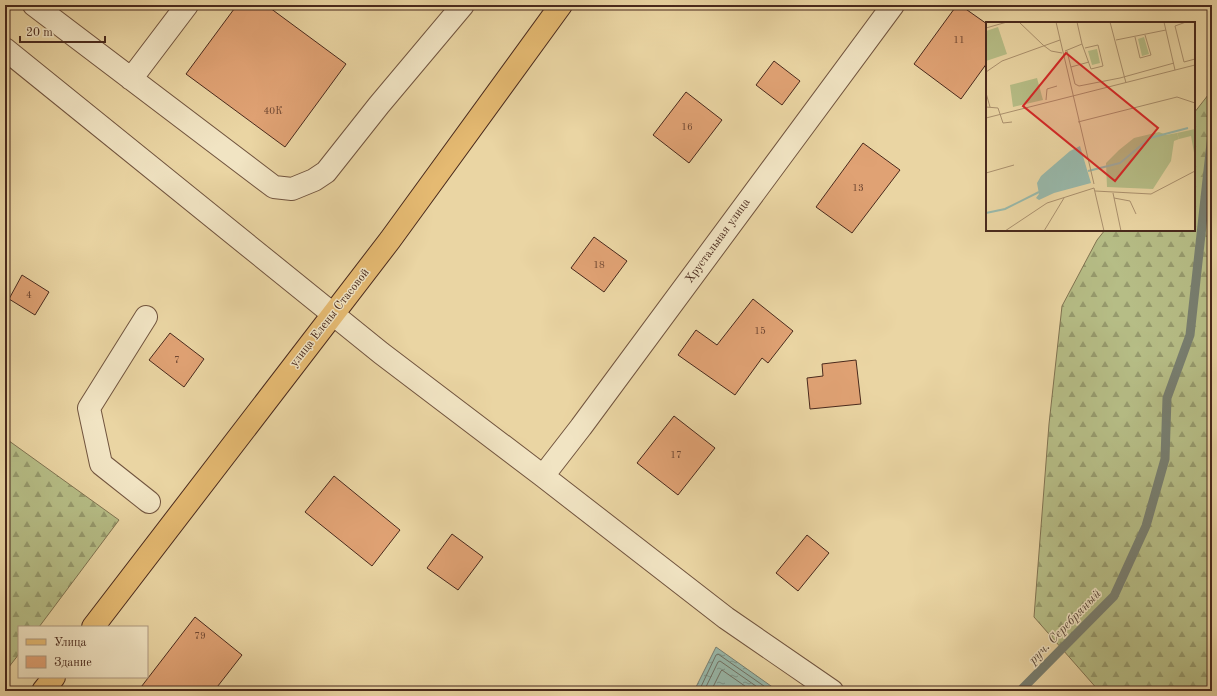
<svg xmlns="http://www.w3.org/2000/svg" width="1217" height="696" font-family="'Old Standard TT',serif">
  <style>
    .forest { fill: url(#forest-firs); stroke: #807351 }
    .water { fill: url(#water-ripples); stroke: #787f71 }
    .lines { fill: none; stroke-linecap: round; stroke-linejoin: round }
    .shore { stroke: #707063; stroke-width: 1 }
    .stream { stroke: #787f71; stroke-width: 9 }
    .building { fill: #e0a274; stroke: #49291c }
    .minor-casing { stroke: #71543e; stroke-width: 24 }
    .major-casing { stroke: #49291c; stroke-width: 24 }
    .minor { stroke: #f1e4c3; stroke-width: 22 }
    .major { stroke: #e5ba72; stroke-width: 22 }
    .labels { text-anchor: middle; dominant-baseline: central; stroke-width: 3; stroke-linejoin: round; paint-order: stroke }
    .number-label { font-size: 10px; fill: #6f4732 }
    .street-label { font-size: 12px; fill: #49291c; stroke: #f1e4c3 }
    .water-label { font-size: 13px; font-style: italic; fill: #594638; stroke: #f1e4c3 }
    .inset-river { fill: none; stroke: #98b8aa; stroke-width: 2 }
    .inset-road { fill: none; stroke: #aa906d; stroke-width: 1 }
    .view { fill: #d62828; fill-opacity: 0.15; stroke: #d62828; stroke-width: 2 }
    .inset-edge { fill: none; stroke: #49291c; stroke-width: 2 }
  </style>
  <defs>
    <pattern id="forest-firs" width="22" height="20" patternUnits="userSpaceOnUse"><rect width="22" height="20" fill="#b6bd86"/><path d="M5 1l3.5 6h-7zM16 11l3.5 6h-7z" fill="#969a6d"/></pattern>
    <pattern id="water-ripples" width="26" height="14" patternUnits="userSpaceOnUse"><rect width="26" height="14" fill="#98b8aa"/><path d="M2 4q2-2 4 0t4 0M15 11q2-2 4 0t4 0" fill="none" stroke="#7e968a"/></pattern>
  </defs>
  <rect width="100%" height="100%" fill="#ead5a3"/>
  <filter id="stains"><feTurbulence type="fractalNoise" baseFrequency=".005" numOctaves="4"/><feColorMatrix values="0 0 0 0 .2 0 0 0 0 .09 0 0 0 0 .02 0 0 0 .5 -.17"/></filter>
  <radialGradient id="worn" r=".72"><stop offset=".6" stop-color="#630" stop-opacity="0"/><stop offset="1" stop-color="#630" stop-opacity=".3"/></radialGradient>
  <path class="forest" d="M1212,90V691H1099L1034,617L1049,424L1062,306L1097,240L1105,230H1194V113Z
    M5,438L119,520L39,627H19V654L5,672Z"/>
  <path class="water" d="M716,647L778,691H694Z"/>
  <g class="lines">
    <path class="shore" d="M699,691L716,655L718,654L771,691
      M704,691L718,662L720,661L763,691
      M711,691L721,671L722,670L752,691"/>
    <path class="stream" d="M1020,691L1114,596L1146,526L1165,459L1167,398L1190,335L1212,134"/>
  </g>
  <path class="building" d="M237,5H266L346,64L285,147L186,74Z
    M957,5H960L987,24V63L961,99L914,64Z
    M774,61L800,81L782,105L756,85Z
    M686,92L722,120L689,163L653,135Z
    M863,143L900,170L852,233L816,207Z
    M594,237L627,261L604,292L571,268Z
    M22,275L49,292L35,315L9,299Z
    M753,299L793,331L768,363L762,358L735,395L678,355L696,330L717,345Z
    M170,333L204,359L184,387L149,360Z
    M856,360L861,404L810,409L807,378L823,376L822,364Z
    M674,416L715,448L678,495L637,463Z
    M334,476L400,530L372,566L305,512Z
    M452,534L483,557L458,590L427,568Z
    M807,535L829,553L798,591L776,573Z
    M195,617L242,655L214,691H138Z"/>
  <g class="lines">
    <defs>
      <path id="minor" d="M34,5L274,187L292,189L314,180L326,172L379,105L463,5
        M5,49L381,353L543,476L726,618L832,691
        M131,79L187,5
        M146,317L89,408L101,464L149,502
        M543,476L581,427L893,5"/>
      <path id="major" d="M93,627L390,240L561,5
        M43,691L54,677"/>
    </defs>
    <use href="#minor" class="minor-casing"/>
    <use href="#major" class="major-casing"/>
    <use href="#minor" class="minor"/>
    <use href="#major" class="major"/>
  </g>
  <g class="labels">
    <g class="number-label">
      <text x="959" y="40">11</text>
      <text x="273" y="111">40К</text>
      <text x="687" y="127">16</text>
      <text x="858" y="188">13</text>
      <text x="599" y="265">18</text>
      <text x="29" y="295">4</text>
      <text x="760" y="331">15</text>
      <text x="177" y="360">7</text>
      <text x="676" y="455">17</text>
      <text x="200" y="636">79</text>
    </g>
    <g class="street-label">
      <text transform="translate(718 241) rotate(-54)">Хрустальная улица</text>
      <text transform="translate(330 318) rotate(-52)">улица Елены Стасовой</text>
    </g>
    <g class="water-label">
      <text transform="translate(1065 627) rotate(-46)">руч. Серебряный</text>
    </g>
  </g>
  <g transform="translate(986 22)">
    <rect width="209" height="209" fill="#ead5a3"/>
    <path d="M12,5L21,32L0,39V9ZM51,56L57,78L27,85L24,63ZM173,110L180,113L191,111L193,117L188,119L185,139L167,167L121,165L120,141L133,128L148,116Z" fill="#b6bd86"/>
    <path d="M158,15L163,32L156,34L152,17ZM111,27L114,41L106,43L102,29ZM209,107V136L205,114L193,117L191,111Z" fill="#b6bd86"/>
    <path d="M94,124L105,161L68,171L53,178L50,176L53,172L51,161L55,154L84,129Z" fill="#98b8aa"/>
    <path class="inset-river" d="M102,149L134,141L164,116L202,106M0,191L19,187L53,170"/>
    <path class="inset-road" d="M33,0L57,23L65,29L76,31M70,0L108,162M124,0L140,61M178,0L189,48M200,0L189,4L198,40L209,37M0,6L21,0M149,15L154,36L165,33L159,13M130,18L180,8M96,22L105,47L117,44L112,23L99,26M79,29L96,22L91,0M81,29L89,62L93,64L134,56L188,41M85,45L103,40M0,50L16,39L74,18M0,71L4,85M60,78L61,67L71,64M0,85L12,86L17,101L26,100M0,96L209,43M92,100L191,75L209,81M0,151L28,143M109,169L165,172L209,149M127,171L135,209M128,176L144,179L150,192M19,209L61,181L108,166L118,209M58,209L78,176"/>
    <path class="view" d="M80,31L172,106L129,159L37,84Z"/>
    <rect width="209" height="209" class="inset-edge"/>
  </g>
  <rect width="1217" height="696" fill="none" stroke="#ead5a3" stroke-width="20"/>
  <rect x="6" y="6" width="1205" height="684" fill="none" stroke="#49291c" stroke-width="2"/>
  <rect x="10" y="10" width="1197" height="676" fill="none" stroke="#49291c"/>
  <rect x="18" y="626" width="130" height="52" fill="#f1e4c3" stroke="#ae9980"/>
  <rect x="26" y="639" width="20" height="6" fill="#e5ba72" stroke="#ae9980"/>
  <text x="54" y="646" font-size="12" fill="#49291c">Улица</text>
  <rect x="26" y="656" width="20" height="12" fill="#e0a274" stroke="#ae9980"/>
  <text x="54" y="666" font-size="12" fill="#49291c">Здание</text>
  <path d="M20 36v6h85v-6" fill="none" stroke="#49291c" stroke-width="2"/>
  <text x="26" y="36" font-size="12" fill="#49291c" stroke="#f1e4c3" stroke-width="3" paint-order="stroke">20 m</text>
  <rect width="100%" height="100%" filter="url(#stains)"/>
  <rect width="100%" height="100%" fill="url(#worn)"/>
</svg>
